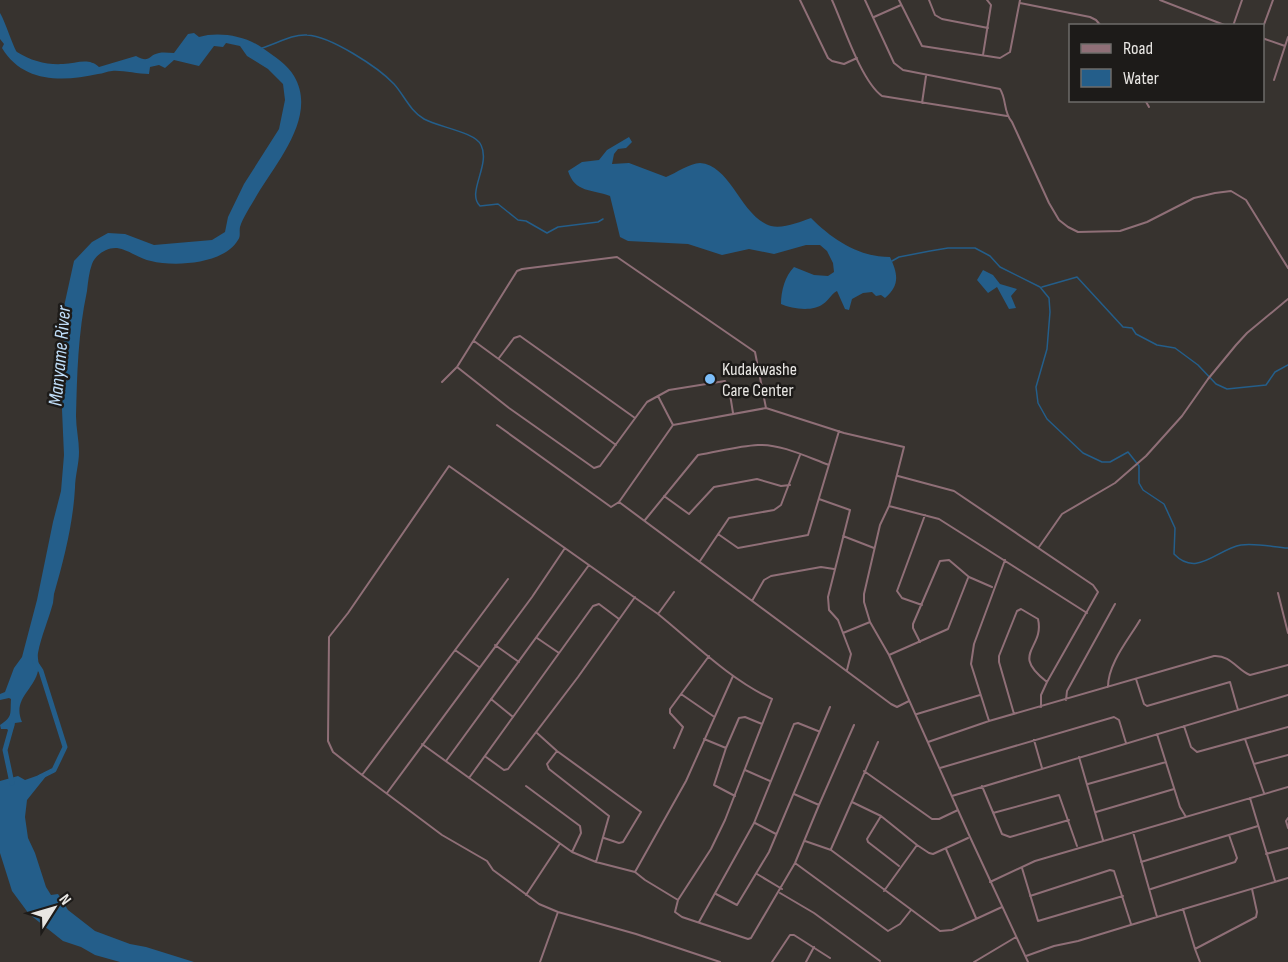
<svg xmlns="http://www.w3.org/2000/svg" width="1288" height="962" font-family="'Sofia Sans Condensed',sans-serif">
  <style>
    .water { fill: #245e8a }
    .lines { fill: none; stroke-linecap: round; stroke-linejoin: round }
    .stream { stroke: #245e8a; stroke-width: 1.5 }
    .river { stroke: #245e8a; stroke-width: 5 }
    .minor { stroke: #8f6f77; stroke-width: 2 }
    .poi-dot { fill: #7cbef9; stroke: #1d1b19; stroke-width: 2 }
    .labels { text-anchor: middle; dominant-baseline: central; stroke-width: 5; stroke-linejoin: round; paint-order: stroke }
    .poi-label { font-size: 18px; fill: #e8e6e3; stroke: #1d1b19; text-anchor: start }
    .water-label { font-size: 20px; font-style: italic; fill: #bfddf8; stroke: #1d1b19 }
  </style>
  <rect width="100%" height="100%" fill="#37332f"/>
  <path class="water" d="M0,13C5,21 14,49 17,52C31,61 47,65 63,64C76,64 88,57 99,67L136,56C150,64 148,55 159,53C164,52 169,53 174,53L188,34L194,33L199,37C219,31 247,36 264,49C274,56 288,65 294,76C318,116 276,163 257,195C252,204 243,217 240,227C239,232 241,236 238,240C224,264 175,267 151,261C140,259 127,249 117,248C107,247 95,255 92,264C89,272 88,282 87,291C78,333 77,374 76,416C76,428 79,440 79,452C79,464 75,476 75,488C73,524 64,559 54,594L53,603C49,618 41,637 38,653C37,658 40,665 38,671C34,690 12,699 22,722L15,723L12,732H10L7,729H1L0,725C13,716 10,715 11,699L9,698L0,700V694L5,692L14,668L22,657L37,600L53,522L61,491L64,455L61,387L64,349L63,311L74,261L92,242L108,233L125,234L154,245L212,240L225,232L228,217L244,184L279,129L285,100L283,84L268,69L247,56L240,46L226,43L223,47L214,46L199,66L174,60L165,68L159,65L150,67L149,74C137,74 122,70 112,71C107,71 103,74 98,74C63,82 23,83 2,48L4,44L0,39Z
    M629,137L632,142L626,148L618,149L614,154L612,164L629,163L666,177C676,173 690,163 700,163C731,165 741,217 771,226C783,229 800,222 811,218C833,240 859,257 890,257C898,274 900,285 885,298L881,295L876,296L872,292L863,293L852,299L849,310L845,309L837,291C831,294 829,300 823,304C813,312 792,309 781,304C781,291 785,276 794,267L814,275L828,276L834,272L833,263L827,251L820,245H806L774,254L749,249L722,255L688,244L628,241L620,237L610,196C592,189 575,193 568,171L582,162L599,160L607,150Z
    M983,270L993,275L1000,284L1017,289L1011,296L1016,308L1009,309L997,287L988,293L977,280Z
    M42,774L47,775L27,800L25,817L28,838L35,853L46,887L51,895L58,894L68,910L95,931L130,944L146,947L194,962H120L95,955L81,947L63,941L29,914L12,891L0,853V781L18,776L25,780Z"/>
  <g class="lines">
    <path class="stream" d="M262,48C276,44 292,34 307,35C330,36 378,67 394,84C404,95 410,111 424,119C438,127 475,132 481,145C491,165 466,193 480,206L498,204L518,220L526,221L547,233L558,227L598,222L603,219
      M892,261L899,257L930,251L948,248H975L990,256L1000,267L1040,287L1049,298L1050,312L1047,349L1036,387L1038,403L1047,419L1083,453L1102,462H1110L1128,452L1139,466V483L1143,490L1164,504L1175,528L1174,554C1197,578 1217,549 1241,545C1256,543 1273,547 1288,548
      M1042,287L1077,277L1123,327L1132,328L1136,334L1157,345L1175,348L1198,365L1216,384L1227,389L1266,385L1275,372L1288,365"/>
    <path class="river" d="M35,662L41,671L65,747L54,770L40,777
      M12,783L5,750L12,725"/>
    <path class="minor" d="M800,0L828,58L832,61L844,64L857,58
      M832,0C843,24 861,81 882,96L1007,116
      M865,0L894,63L903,70L1000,89C1007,100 1003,112 1012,122L1049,203L1059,220L1068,227L1078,232L1120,231L1147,222L1194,198L1215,193L1231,191L1246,200L1288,268
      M899,0L922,46L1000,58L1010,52L1020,0
      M929,0L935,15L942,19L988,28
      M1160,0L1227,26
      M1020,3L1090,17L1096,20L1101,26
      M874,17L901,5
      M1233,26L1242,0
      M1262,30L1273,0
      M1262,38L1285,46
      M983,55L991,5L987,0
      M1274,80L1288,37
      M1145,100L1149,107
      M922,103L926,76
      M474,341L616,445
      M499,358L514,338L520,336L635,418
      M457,367L517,271L522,269L617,257L755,352L766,408
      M442,382L457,367L509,408L594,468L600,466L647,402L669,390L725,381L729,388L733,413
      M658,396L673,425
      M497,425L611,507L619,502L673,425L766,408L844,433L904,447L889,506L880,525L864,594V602L870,622L889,655L970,837L1028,962
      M898,476L954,491L1093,585L1098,592L1047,682L1041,695V707
      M664,496L689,514L714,487L757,479L781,486L790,485
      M819,499L850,510L828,597L829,610L838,620L851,654L847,670
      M619,502L891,704L897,707L909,701
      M889,506L939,519L1087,613
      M645,520L698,455C717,452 738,446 758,445C782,444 807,457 829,465
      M718,534L738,548L808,535L839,431
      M843,536L874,548
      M1039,547L1062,514L1115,483L1146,456L1182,416L1208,379L1236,345L1247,333L1288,299
      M700,561L729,518L774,510L781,505L800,455
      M674,592L658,614L449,466L348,613L329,637L328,741L333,752L362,775L442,835L487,861L493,870L539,904L558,912L636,934L720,962
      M1278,593L1288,633
      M752,601L764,580L771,576L821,567L834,569
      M922,605L902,598L897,591L925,515
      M658,614C694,643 729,679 772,699L725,820L711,849L678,900L675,912L682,917L748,939L751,938L795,863L819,805L794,794
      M843,633L870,622
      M537,638L559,653
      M920,642L913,628V624L940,561L949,560L969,577L992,587
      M495,645L519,662
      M455,650L479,667
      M889,655L948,629L968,578
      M1136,679L1144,704L1147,706L1230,682L1238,710
      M1108,687C1108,663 1129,639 1140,620
      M681,694L713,716
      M491,699L513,717
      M1066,700L1067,691L1115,604
      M917,714L980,695
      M1014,714L999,662V656L1017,611L1021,609L1038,619C1045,649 1009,653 1047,682
      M989,721L971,664L974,644L1005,560
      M1184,726L1191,747L1197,752L1288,727
      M537,733L557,751L641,812L623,842L619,843L604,838
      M1157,734L1180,807L1186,817
      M704,739L726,748
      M1245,739L1264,793
      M1034,740L1042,768
      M928,742L989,721L1214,656C1231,655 1237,670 1250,675L1288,665
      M422,744L572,852L596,862L635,872L645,880L678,900
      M674,748L683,727L670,713V709L709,656
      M557,751L547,764L549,769L609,816L596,862
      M486,757L504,770L508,769L578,677L635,597
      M1079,757L1103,840
      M446,761L589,565
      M1254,764L1288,755
      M940,768L1114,717L1119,720L1126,743
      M745,770L770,781
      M864,771L932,819H939L958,810
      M362,775L508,579
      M469,778L593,606L599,604L619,619
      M1088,784L1166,762
      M526,786L580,826L581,833L572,852
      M982,786L1002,834L1010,837L1069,820
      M387,793L532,597L565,548
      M735,796L714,785L726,748L739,718L745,717L762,724
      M952,796L1288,695
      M1250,798L1275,881
      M852,802L881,816L917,845L884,891
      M819,805L854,725
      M1096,812L1174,789
      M993,813L1059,795L1077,846
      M881,816L867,839L868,842L899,866
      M1288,818L1286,821L1288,828
      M755,823L776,834
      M805,841L831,850L940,931L952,930L1002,907
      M917,845L929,853L933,854L968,838
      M831,849L878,742
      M946,849L976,918
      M1266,854L1288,848
      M1141,862L1258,826
      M795,863L888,931L900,924L911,910
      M1022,868L1038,921L1123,896
      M635,872L686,781L733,676
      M757,874L782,889
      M990,882L1035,861L1288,787
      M1151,889L1235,862L1237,858L1229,835
      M780,893L814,913L880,961
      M716,894L737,905L769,852L830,707
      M526,895L559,845
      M1030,896L1110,870L1114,871L1131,924
      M1183,909L1195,949L1256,917L1257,912L1252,889
      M1157,917L1288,878
      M699,922L754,823L794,724L798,723L818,731
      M1195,949L1200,962
      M1026,956L1054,946L1078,941L1157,917L1133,832
      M540,962L558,912
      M772,962L790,935H794L830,958
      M806,962L814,947
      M974,962L1016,937"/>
  </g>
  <circle class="poi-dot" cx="710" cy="379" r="6"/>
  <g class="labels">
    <g class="poi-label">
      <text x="722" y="369">Kudakwashe<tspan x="722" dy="21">Care Center</tspan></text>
    </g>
    <g class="water-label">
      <text transform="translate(60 356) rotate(-85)">Manyame River</text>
    </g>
  </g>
  <rect x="1069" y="24" width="195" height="78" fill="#1d1b19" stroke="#6e6c6a" stroke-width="1.5"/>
  <rect x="1081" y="44" width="30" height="9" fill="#8f6f77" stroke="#6e6c6a" stroke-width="1.5"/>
  <text x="1123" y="54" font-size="18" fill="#e8e6e3">Road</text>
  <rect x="1081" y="69" width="30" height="18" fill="#245e8a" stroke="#6e6c6a" stroke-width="1.5"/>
  <text x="1123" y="84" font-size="18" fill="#e8e6e3">Water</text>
  <g transform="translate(54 908) rotate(53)" stroke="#1d1b19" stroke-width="4.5" paint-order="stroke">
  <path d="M0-4.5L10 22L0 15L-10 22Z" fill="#e8e6e3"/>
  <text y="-9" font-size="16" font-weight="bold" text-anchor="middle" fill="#e8e6e3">N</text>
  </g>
</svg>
